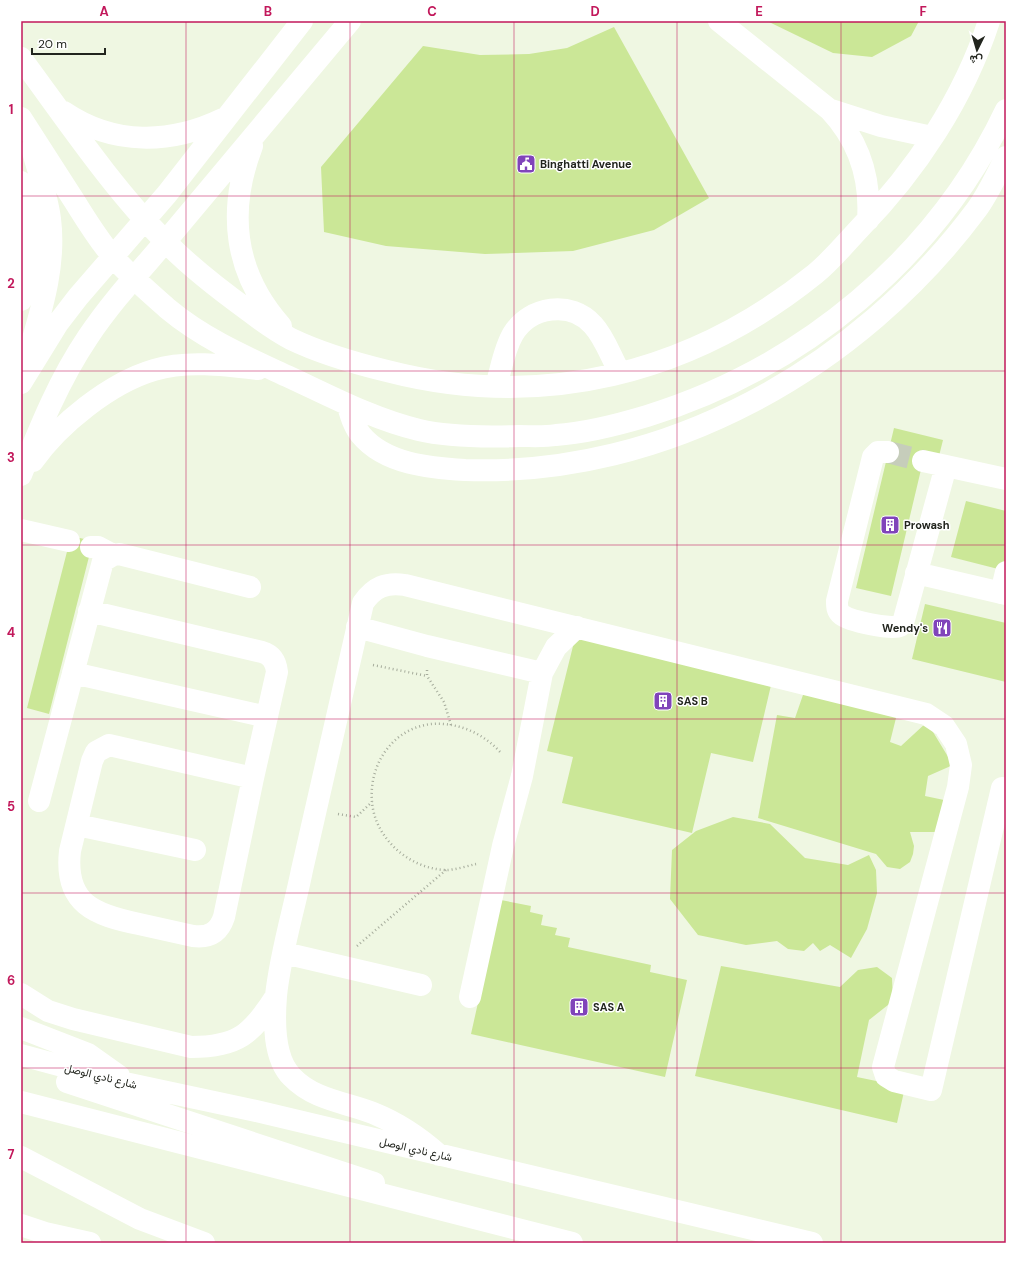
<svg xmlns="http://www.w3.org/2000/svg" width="1027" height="1264" font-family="'DM Sans',Vazirmatn,sans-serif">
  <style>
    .building { fill: #cbe797 }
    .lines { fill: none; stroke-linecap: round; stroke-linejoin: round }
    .minor-tunnel { stroke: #c6cdbb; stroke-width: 22; stroke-dasharray: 22 11; stroke-linecap: butt }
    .path { stroke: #a6ac9c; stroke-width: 2.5; stroke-dasharray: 1 3; stroke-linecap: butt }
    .minor { stroke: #fff; stroke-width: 22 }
    .highway { stroke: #fff; stroke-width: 22 }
    .grid { fill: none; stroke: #c2185b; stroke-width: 1; stroke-opacity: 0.55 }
    .labels { text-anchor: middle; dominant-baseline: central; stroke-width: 3; stroke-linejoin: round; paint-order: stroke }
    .poi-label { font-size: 11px; font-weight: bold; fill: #22251e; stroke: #fff; text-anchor: start }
    .street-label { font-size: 11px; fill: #22251e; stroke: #fff }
    .neatline { fill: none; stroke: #c2185b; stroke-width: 1.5 }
    .grid-label { font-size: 13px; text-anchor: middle; font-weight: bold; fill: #c2185b }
  </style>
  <rect width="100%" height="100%" fill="#eff7e2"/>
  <path class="building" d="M767,21H919L911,36L872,57L833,53Z
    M614,27L709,198L654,230L573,251L485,254L386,246L324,232L321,167L423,46L480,55L529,54L567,48Z
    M894,428L943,440L938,460L924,457L891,596L856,588Z
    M966,501L1006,511V571L951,557Z
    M71,536L93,541L49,714L27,708Z
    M925,604L1006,623V682L912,659Z
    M576,634L772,681L753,762L711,753L692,833L562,803L573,757L547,751Z
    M804,692L897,714L890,742L901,746L927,722L953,765L928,776L925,796L944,800L936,832H910L914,846L913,854L910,862L900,869L887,867L876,854L758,818L777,715L795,718Z
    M733,817L770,824L805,858L848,865L869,855L876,870L877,893L867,929L851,958L830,945L820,951L813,943L804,951L788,949L777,941L746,945L698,935L670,899L672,850L696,831Z
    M501,900L531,906L530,912L543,915L541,925L557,928L555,935L570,938L568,947L651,965L650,972L687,980L665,1077L471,1034Z
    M721,966L840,987L858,970L877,967L892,978L893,1001L869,1020L857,1077L905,1087L897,1123L695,1076Z"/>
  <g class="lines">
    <path class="minor-tunnel" d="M888,452L923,461"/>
    <path class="path" d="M373,665L427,676
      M427,670V676L444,702L451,725
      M338,814L356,817L372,802
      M476,864C467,866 455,870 446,870C410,869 375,839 372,802C368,759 400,720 444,724C467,726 487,737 502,754
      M357,946L446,870"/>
    <path class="minor" d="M719,21L830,110C859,141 871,177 868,220
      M21,58C66,119 113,189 166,242C191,268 220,290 249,311C262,321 276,331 291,339C318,352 358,364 387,371C542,411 691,374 815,274C831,261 845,244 859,229C916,171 964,98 989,21
      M831,110L881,126L932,137
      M64,112C114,146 171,144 223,119
      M21,118C39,146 57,174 75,202C87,221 99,241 114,258C130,276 150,293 168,309C204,339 246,357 287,376C330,396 373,419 419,430C448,437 489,437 519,436C531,436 544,437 556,435C587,433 617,425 647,416C802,368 936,258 1006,110
      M252,146C227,211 234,273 281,326
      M21,182C36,226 33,256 21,300
      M28,356C41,311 56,266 50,219C47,195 38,171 32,148
      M21,383L58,323L78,297L167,194L302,21
      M496,386C501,370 504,349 513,334C530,306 571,300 593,325C605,338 611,357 620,373
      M348,406C351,416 354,427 361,435C385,464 430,468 465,470C666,477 859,368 977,209C988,194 997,174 1006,157
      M888,452H878L873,457L837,601C837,607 837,611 842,615C850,621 891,630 900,626L903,623L946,466
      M33,461C59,424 110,383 154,370C186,360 225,365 258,369
      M923,461L1006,479
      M21,475C40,427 59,380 88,337C114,298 146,265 176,229C234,160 292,91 350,21
      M21,530L69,541
      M91,547H98L113,555
      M916,573L1006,594
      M1001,593L1006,572
      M89,611L262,652C272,655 276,662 277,672L253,778
      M357,627L427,646L542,673
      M73,673L267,717
      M109,745L253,778L224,917C219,932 209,938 193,936C175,932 157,928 139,924C95,915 64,904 70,851L92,761L96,752Z
      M39,801L103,561L113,555L119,554L250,587
      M77,825L195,850
      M284,953L421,985
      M21,994L48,1011L73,1019L191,1047C238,1047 252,1034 276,996
      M470,997L503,846L522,776L542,673L556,647L577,627
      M21,1028L88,1054L119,1076
      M21,1055L125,1083L256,1111L812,1243
      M67,1082L374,1183
      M439,1155C419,1137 398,1123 373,1113C345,1102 314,1100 292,1077C273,1058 274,1021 276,996C280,955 294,910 302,870C322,781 343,692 363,603C374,587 386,582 405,585L926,714L944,726L956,744L961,765L958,787L883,1067L886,1076L894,1081L931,1090L1002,788
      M21,1157L140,1219L204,1243
      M21,1225L45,1233L90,1243"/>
    <path class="highway" d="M21,1102L572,1243"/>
  </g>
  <path class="grid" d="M186,21V1243M350,21V1243M514,21V1243M677,21V1243M841,21V1243M21,196H1006M21,371H1006M21,545H1006M21,719H1006M21,893H1006M21,1068H1006"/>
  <defs>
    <symbol id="civic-square" viewBox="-11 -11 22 22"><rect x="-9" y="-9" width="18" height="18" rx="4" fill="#8044ba" stroke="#fff"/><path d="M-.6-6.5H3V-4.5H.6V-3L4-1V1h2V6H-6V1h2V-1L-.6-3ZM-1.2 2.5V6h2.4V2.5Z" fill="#fff"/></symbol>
    <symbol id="building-square" viewBox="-11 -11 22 22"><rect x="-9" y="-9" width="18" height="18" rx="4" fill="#8044ba" stroke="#fff"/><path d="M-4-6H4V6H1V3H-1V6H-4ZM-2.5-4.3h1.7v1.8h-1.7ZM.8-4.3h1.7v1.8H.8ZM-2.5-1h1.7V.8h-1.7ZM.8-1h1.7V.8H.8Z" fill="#fff"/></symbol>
    <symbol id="restaurant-square" viewBox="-11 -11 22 22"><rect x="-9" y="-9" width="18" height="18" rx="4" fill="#8044ba" stroke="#fff"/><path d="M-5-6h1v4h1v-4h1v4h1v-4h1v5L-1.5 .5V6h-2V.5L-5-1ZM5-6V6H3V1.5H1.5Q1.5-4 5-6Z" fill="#fff"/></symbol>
  </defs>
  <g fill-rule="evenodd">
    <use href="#civic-square" x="515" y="153" width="22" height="22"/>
    <use href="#building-square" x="879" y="514" width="22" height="22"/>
    <use href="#restaurant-square" x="931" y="617" width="22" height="22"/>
    <use href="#building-square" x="652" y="690" width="22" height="22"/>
    <use href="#building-square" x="568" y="996" width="22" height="22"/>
  </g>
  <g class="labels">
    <g class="poi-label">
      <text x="540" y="164">Binghatti Avenue</text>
      <text x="904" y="525">Prowash</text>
      <text x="928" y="628" text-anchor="end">Wendy's</text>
      <text x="677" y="701">SAS B</text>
      <text x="593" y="1007">SAS A</text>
    </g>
    <g class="street-label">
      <text transform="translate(101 1076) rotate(14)">شارع نادي الوصل</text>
      <text transform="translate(416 1149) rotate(13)">شارع نادي الوصل</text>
    </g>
  </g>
  <rect width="1027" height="1264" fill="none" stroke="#ffffff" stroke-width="44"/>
  <g transform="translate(977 50) rotate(185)" stroke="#ffffff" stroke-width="3" paint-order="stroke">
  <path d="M0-3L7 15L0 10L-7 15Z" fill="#22251e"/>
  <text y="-6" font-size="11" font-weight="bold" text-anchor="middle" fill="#22251e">ش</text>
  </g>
  <path d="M32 48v6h73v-6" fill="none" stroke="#22251e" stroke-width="2"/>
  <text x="38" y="48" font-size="12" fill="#22251e" stroke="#ffffff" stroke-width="3" paint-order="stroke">20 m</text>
  <rect x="22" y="22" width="983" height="1220" class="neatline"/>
  <g class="grid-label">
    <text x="104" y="16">A</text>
    <text x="268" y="16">B</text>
    <text x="432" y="16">C</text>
    <text x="595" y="16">D</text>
    <text x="759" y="16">E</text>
    <text x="923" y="16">F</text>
    <text x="11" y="114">1</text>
    <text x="11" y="288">2</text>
    <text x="11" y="462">3</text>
    <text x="11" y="637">4</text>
    <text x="11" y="811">5</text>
    <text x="11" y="985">6</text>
    <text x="11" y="1159">7</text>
  </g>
</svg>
